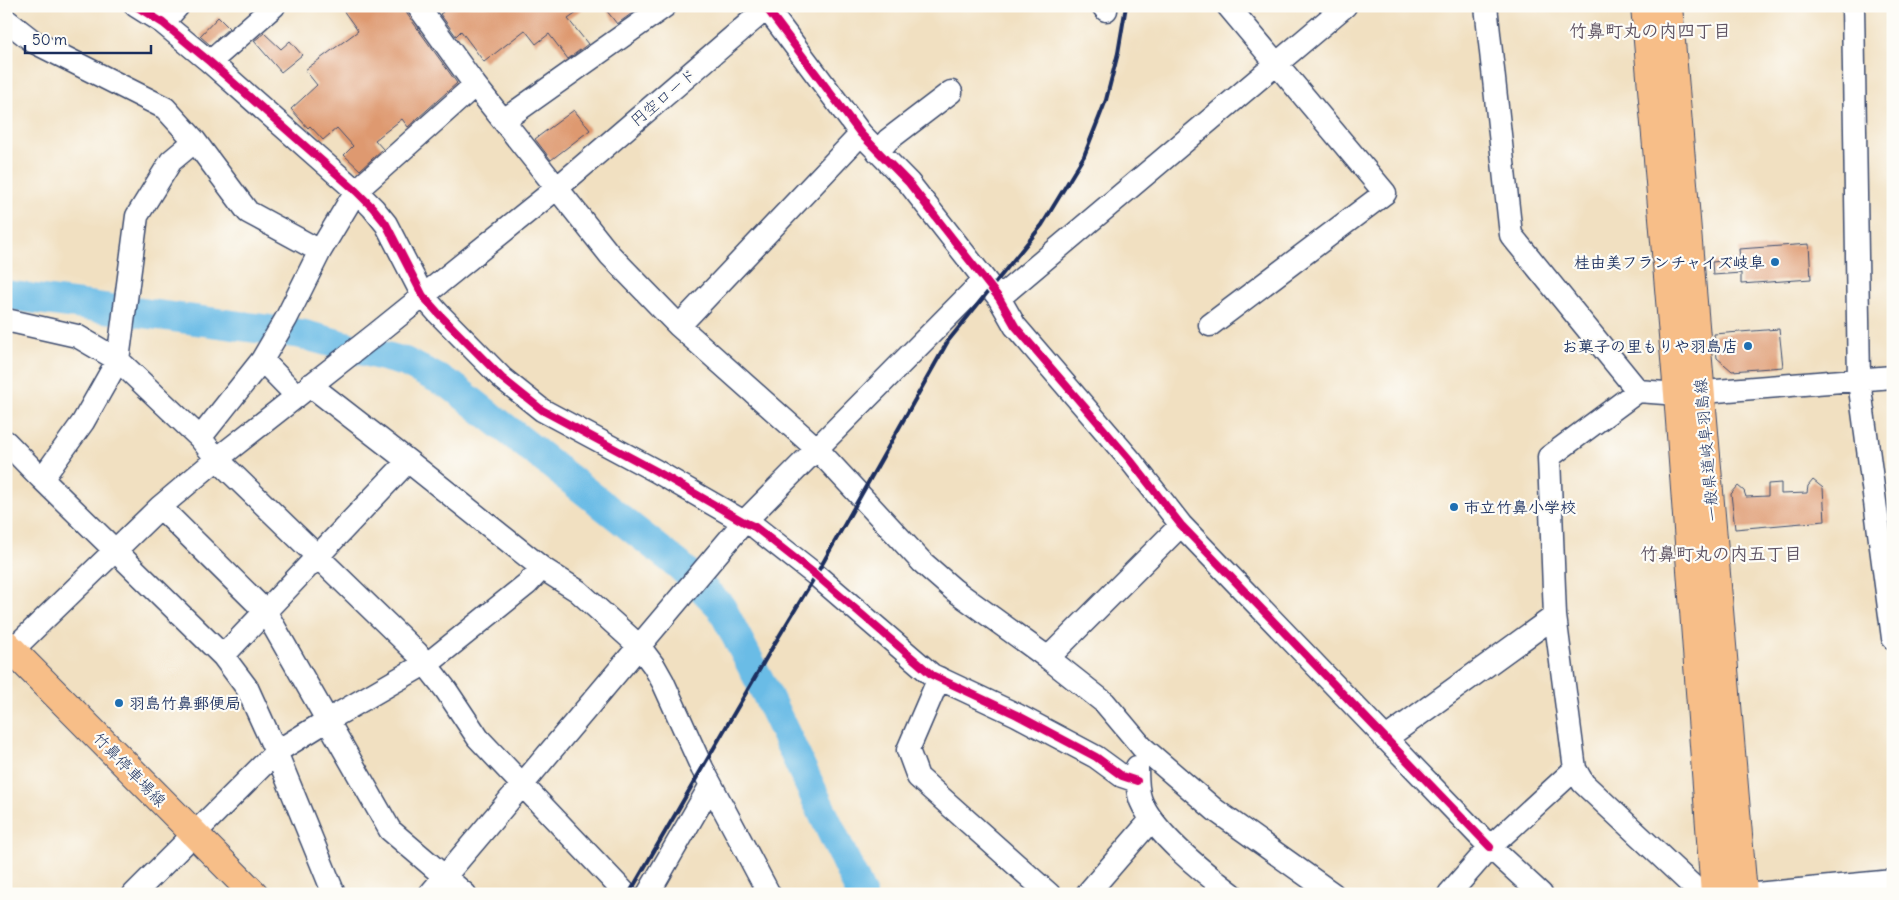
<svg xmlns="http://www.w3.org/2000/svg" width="1899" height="900" font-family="Delius,'Klee One',sans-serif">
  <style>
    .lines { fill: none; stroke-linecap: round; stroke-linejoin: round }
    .river { stroke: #6bbce6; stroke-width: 30 }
    .building { fill: #de996f }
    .minor-casing { stroke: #3b4a6d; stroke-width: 25 }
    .major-casing { stroke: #3b4a6d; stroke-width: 30 }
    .minor { stroke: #fff; stroke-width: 22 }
    .major { stroke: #f7be88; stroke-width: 28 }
    .rail { stroke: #1b2f5e; stroke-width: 4 }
    .cycleway-casing { stroke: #fdfcf7; stroke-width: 11 }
    .cycleway { stroke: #d6006c; stroke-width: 8 }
    .poi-dot { fill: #1f6fb2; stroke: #fdfcf7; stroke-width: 2 }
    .labels { text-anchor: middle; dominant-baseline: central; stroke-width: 4.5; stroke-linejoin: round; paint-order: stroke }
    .street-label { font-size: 16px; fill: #1b2f5e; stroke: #fdfcf7 }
    .poi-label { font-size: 16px; font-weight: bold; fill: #1b2f5e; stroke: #fdfcf7; text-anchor: end }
    .neighbourhood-label { font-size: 18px; font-weight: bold; fill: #5f5464; stroke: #fdfcf7 }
  </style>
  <rect width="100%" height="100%" fill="#fdfcf7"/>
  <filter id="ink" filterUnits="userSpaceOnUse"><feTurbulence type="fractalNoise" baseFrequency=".02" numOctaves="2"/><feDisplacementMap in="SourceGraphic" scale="10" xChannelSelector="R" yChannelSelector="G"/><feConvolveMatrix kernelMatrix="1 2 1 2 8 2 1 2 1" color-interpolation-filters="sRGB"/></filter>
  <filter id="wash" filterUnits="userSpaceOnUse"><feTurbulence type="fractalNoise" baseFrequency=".0096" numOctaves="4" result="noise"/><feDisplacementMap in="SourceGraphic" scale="20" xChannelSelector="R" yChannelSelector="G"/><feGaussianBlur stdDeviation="1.12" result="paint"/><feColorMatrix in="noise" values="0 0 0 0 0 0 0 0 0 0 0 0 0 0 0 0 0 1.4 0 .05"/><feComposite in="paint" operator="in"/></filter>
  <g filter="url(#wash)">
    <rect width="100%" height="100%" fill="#f1e0c1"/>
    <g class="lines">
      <path class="river" d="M6,295L301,334L405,362L452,386L680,566L721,607L767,695L861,894"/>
    </g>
    <g id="blocks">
      <path class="building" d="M340,6H405L407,14L457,83L408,127L402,119L375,140L383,149L360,170L344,155L353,146L337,128L323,140L310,126L308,128L291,109L317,85L305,70L358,31Z
        M439,6H587L568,19L588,44L568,59L549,34L536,44L525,30L484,62L461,31L456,36L440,14L443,12Z
        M603,6H642L617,24Z
        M218,17L229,28L210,45L200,36Z
        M264,33L281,49L290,41L302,55L281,72L254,41Z
        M574,110L590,130L551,160L535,139Z
        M1809,244L1811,279L1741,284V273L1713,275L1712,262L1740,259L1739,249Z
        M1779,329L1783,367L1732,371L1717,358L1714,334Z
        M1813,480L1823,488L1825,521L1735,529L1731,494L1738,486L1744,491L1746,497L1768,496V484L1781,483V494L1807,493L1808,486Z"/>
    </g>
  </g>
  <g filter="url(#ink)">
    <use href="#blocks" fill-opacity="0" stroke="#3b4a6d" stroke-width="1"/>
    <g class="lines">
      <defs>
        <path id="minor" d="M136,6L163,23L210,62L356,191L373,208L386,224L423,296L438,313L502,378L542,410L656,471L744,522L755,527L816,575L932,675L1017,715L1096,757L1122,776L1137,781
          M418,6L475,85L610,255L679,326L816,448L922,562L954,590L1048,658L1105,703L1142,747L1215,810L1333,894
          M765,6L861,134L909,183L999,298L1015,326L1131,461L1181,525L1490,847L1541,894
          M1103,6L1106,10
          M1486,6L1511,235L1638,391
          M1853,6L1859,381L1893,638
          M6,20L34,42L165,108L195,141L248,212L320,251
          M163,23L178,6
          M210,62L274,6
          M475,85L356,191L320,251L286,319L262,360L200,438L217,459L417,653L446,690L478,738L626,894
          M504,120L665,6
          M878,152L888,140L951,92
          M999,298L1345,6
          M6,320L77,336L118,360L200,438
          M1210,325L1385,193L1228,6
          M679,326L861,134
          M262,360L297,396
          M310,385L408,461L542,568L578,591L639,646L654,666L663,682L702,768L769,894
          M6,442L42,479L223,656L247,688L276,752L334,894
          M42,479L83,422L118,360L137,216L171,161L195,141
          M160,507L265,611L390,830L465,894
          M6,656L160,507L217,459L376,334L557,188L769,6
          M223,656L408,461
          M1048,658L1181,525
          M939,678L908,750L918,777L1049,894
          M1385,739L1555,616
          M1137,767C1137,778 1137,791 1141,801C1155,834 1203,872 1232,894
          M134,894L276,752L328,720L435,658L527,584L542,568
          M430,894L744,522L984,280
          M648,894L711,785
          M1087,894L1151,820
          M1449,894L1490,847L1575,769
          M1705,894L1698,891L1583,783L1575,769L1555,616L1549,457L1638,391L1678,394L1893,377
          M1756,894L1893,881"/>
        <path id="major" d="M1645,6L1678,394L1715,894
          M1668,6L1743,894
          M6,644L254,894"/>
      </defs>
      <use href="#minor" class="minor-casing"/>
      <use href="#major" class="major-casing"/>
      <use href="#minor" class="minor"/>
      <use href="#major" class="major"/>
      <path class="rail" d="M629,894L772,648L816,575L948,341L1042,225L1084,156L1106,100L1118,53L1126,6"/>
      <defs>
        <path id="cycleway" d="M136,6L163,23L210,62L356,191L373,208L386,224L423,296L438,313L502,378L542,410L656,471L744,522L755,527L816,575L932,675L1017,715L1096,757L1122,776L1137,781
          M765,6L861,134L909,183L999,298L1015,326L1131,461L1181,525L1490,847"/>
      </defs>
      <use href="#cycleway" class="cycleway-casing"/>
      <use href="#cycleway" class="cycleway"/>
    </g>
  </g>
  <g class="poi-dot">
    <circle cx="1775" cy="262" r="5"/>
    <circle cx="1748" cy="346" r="5"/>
    <circle cx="1454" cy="507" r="5"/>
    <circle cx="119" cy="703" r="5"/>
  </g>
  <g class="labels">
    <g class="street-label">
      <text transform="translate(663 97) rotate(-40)">円空ロード</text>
      <text transform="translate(1706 450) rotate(-95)">一般県道岐阜羽島線</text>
      <text transform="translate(130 769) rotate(46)">竹鼻停車場線</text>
    </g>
    <g class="poi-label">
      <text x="1765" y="262">桂由美フランチャイズ岐阜</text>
      <text x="1738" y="346">お菓子の里もりや羽島店</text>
      <text x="1464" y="507" text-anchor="start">市立竹鼻小学校</text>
      <text x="129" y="703" text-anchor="start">羽島竹鼻郵便局</text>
    </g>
    <g class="neighbourhood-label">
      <text x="1650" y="30">竹鼻町丸の内四丁目</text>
      <text x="1721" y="553">竹鼻町丸の内五丁目</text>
    </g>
  </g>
  <rect width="1899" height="900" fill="none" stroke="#fdfcf7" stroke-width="25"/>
  <path d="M25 45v8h126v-8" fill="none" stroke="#1b2f5e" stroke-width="2.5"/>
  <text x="32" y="45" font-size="15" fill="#1b2f5e" stroke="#fdfcf7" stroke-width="4" paint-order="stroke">50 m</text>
</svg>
